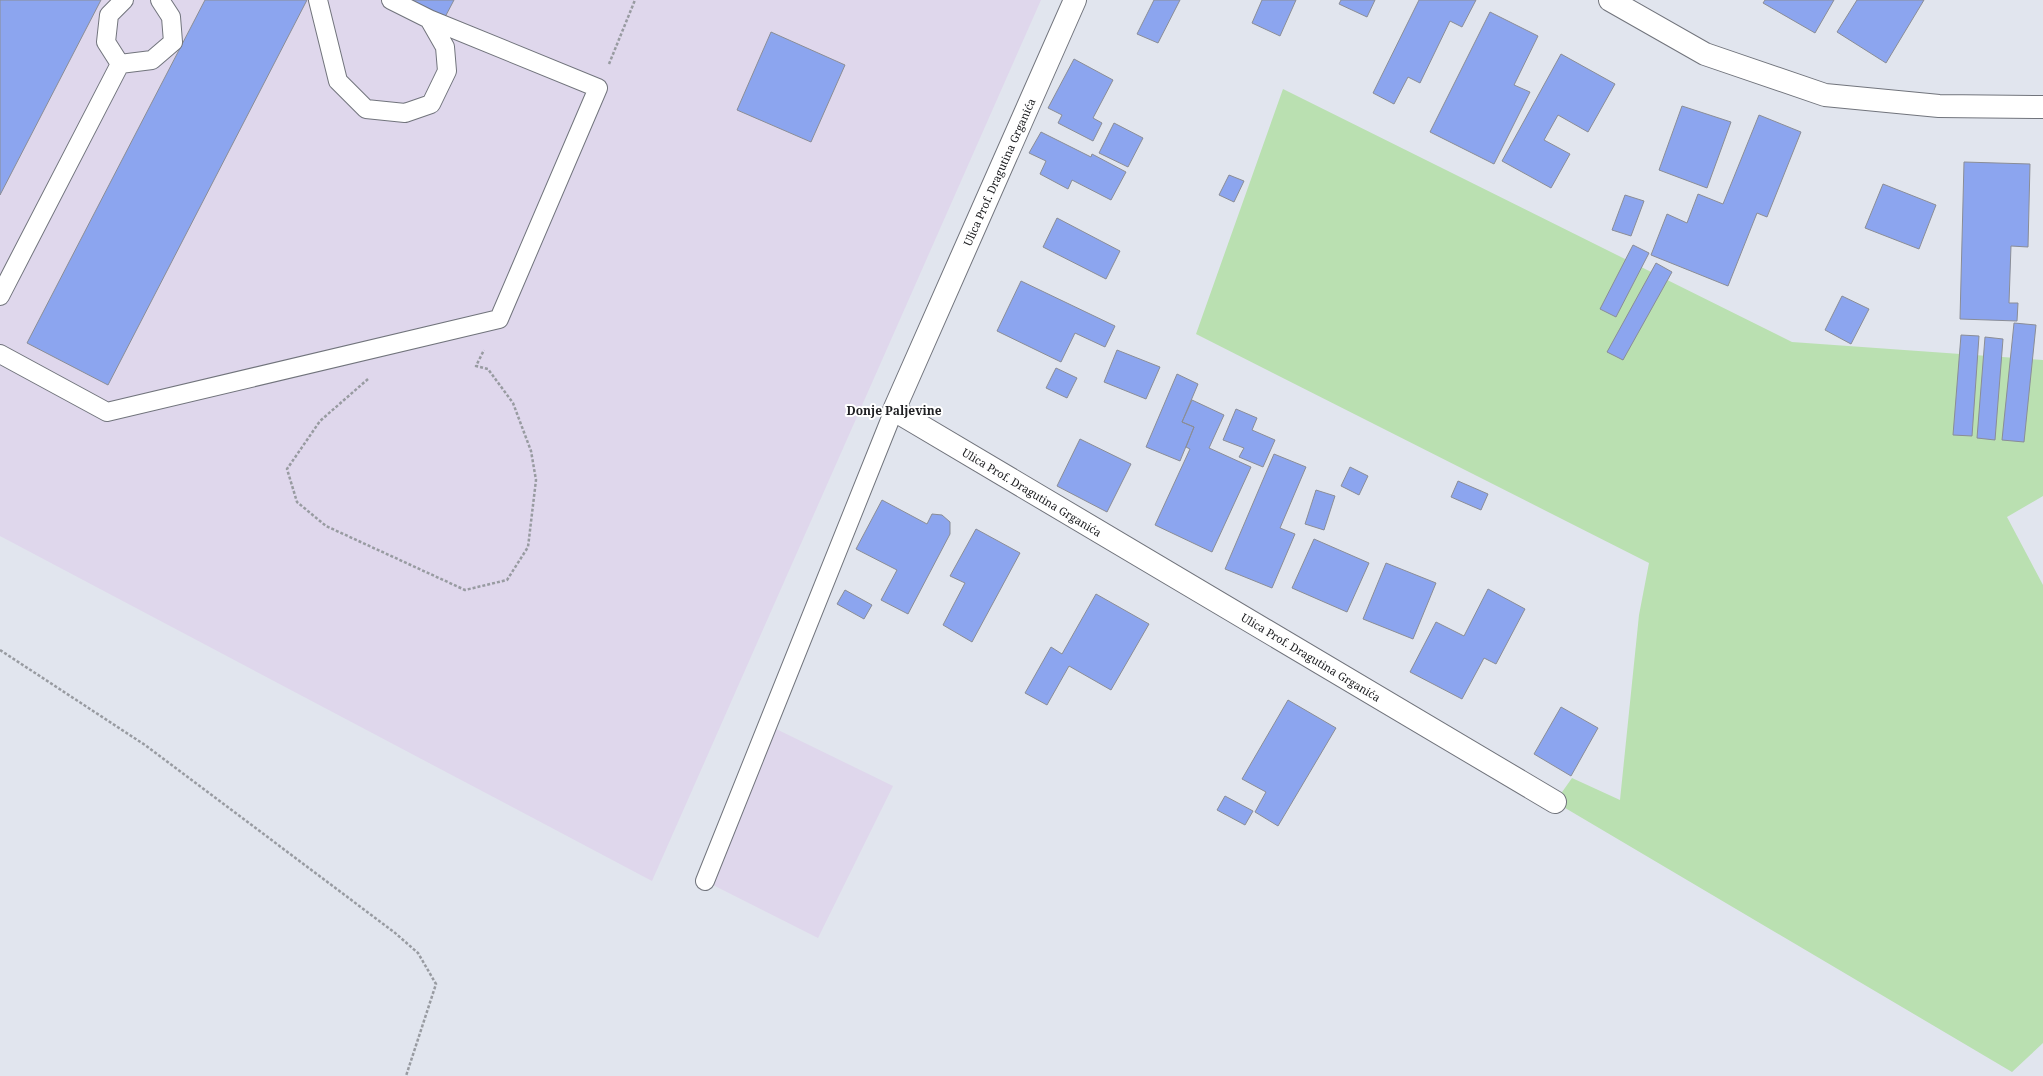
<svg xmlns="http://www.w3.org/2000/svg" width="2043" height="1076" font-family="'Noto Serif',serif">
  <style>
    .industrial { fill: #dfd7ec }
    .green { fill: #bae0b1 }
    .building { fill: #8ca5ef; stroke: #8a8d96 }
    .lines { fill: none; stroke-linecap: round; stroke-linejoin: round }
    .service-casing { stroke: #71747c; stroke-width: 20 }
    .minor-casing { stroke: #71747c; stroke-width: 24 }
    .path { stroke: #989ba1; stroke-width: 2.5; stroke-dasharray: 3 2; stroke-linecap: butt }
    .service { stroke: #fff; stroke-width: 18 }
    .minor { stroke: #fff; stroke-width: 22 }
    .labels { text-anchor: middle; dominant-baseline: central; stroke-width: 4; stroke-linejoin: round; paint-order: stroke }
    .street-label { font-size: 11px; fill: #202124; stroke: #fff }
    .neighbourhood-label { font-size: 12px; font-weight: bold; fill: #202124; stroke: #fff }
  </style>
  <rect width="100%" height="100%" fill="#e1e5ee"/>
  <path class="industrial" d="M0,0H1041L652,881L0,536Z
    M768,725L893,786L818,938L705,881Z"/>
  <path class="green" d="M1283,89L1792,342L2043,360V496L2007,517L2043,585V1043L2012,1072L1555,802L1572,778L1620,800L1639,615L1649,563L1196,334Z"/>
  <path class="building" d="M0,0H101L0,195Z
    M205,0H307L108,385L27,343Z
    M407,0H454L444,19Z
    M1154,0H1180L1158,43L1137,34Z
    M1262,0H1296L1280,36L1252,23Z
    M1341,0H1375L1367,17L1339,4Z
    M1419,0H1476L1462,27L1450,21L1420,83L1408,77L1394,104L1373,93Z
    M1765,0H1834L1815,33L1763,3Z
    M1857,0H1924L1886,63L1837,32Z
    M1490,12L1538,36L1514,85L1530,92L1494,164L1430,132Z
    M771,32L845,65L811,142L737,110Z
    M1561,54L1615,84L1588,132L1558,115L1544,140L1570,154L1551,188L1502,161Z
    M1074,59L1113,80L1093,118L1102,123L1093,141L1058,123L1062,115L1048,108Z
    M1682,106L1731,122L1707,188L1659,170Z
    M1759,115L1801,132L1767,217L1757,213L1728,286L1651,255L1667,214L1687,223L1698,194L1723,204Z
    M1114,123L1143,138L1128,167L1099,153Z
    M1041,132L1091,157L1092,154L1126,172L1111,200L1072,180L1068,189L1040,174L1046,161L1029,153Z
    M1964,162L2030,164L2028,247L2011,246L2009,303H2018L2017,321L1960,319Z
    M1229,175L1244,181L1234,202L1219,195Z
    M1883,184L1936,205L1919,249L1865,228Z
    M1625,195L1644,201L1631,236L1612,230Z
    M1057,218L1120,251L1106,279L1043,247Z
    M1633,245L1649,253L1616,317L1600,309Z
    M1656,263L1672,272L1623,360L1607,352Z
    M1021,281L1115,326L1105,347L1075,333L1061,362L997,331Z
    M1842,296L1869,309L1851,344L1825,330Z
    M2014,323L2036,325L2024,442L2002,440Z
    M1961,335L1979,336L1972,436L1953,435Z
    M1985,337L2003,339L1995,440L1977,438Z
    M1117,350L1160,367L1146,399L1104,382Z
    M1056,368L1077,378L1067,398L1046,388Z
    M1177,374L1198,384L1182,422L1194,427L1180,461L1146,447Z
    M1192,400L1224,415L1209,448L1251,467L1212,552L1155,525L1190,449L1186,447L1194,427L1182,422Z
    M1236,409L1257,418L1252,430L1275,440L1263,467L1239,457L1244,448L1223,440Z
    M1080,439L1131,464L1107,512L1057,486Z
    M1274,454L1306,467L1280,528L1295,534L1272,588L1225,569Z
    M1350,467L1368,476L1359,495L1341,486Z
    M1458,481L1488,494L1481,510L1451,497Z
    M1316,490L1335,496L1324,530L1305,524Z
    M882,500L927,524L932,514L942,515L950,522V534L908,614L881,600L897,570L856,549Z
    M976,529L1020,553L972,642L943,625L965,583L950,576Z
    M1314,539L1369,563L1347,612L1292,588Z
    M1386,563L1436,583L1413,639L1363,619Z
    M1488,589L1525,609L1496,664L1484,658L1462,699L1410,672L1436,622L1464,636Z
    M845,590L872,605L864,619L837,604Z
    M1096,594L1149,624L1111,690L1069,666L1047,705L1025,693L1051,647L1062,654Z
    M1288,700L1336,728L1278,826L1255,812L1266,792L1242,779Z
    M1561,707L1598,728L1571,776L1534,754Z
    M1225,796L1253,811L1245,825L1217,810Z"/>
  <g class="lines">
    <defs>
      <path id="service" d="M318,0L338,81L366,109L405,113L431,104L447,71L445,47L429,19L391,0
        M120,64L152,60L173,42L171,17L160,0
        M120,64L106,42L109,15L124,0
        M0,296L120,64
        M0,354L107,412L499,319L598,88L429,19
        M705,881L894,410"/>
      <path id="minor" d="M1075,0L894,410L1555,802
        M1610,0L1705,54L1825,95L1939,106L2043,107"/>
    </defs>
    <use href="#service" class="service-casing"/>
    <use href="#minor" class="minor-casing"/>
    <path class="path" d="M609,64L635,0
      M368,379L320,421L287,469L297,502L326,526L465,590L507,580L528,547L536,480L531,451L513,403L488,369L476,366L484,350
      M0,650L145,745L394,932L418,953L436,984L406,1076"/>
    <use href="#service" class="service"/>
    <use href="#minor" class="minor"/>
  </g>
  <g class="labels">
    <g class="street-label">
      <text transform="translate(999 172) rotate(-66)">Ulica Prof. Dragutina Grganića</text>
      <text transform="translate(1032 492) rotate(31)">Ulica Prof. Dragutina Grganića</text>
      <text transform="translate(1311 657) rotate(31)">Ulica Prof. Dragutina Grganića</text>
    </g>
    <g class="neighbourhood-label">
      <text x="894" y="410">Donje Paljevine</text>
    </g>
  </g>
</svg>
